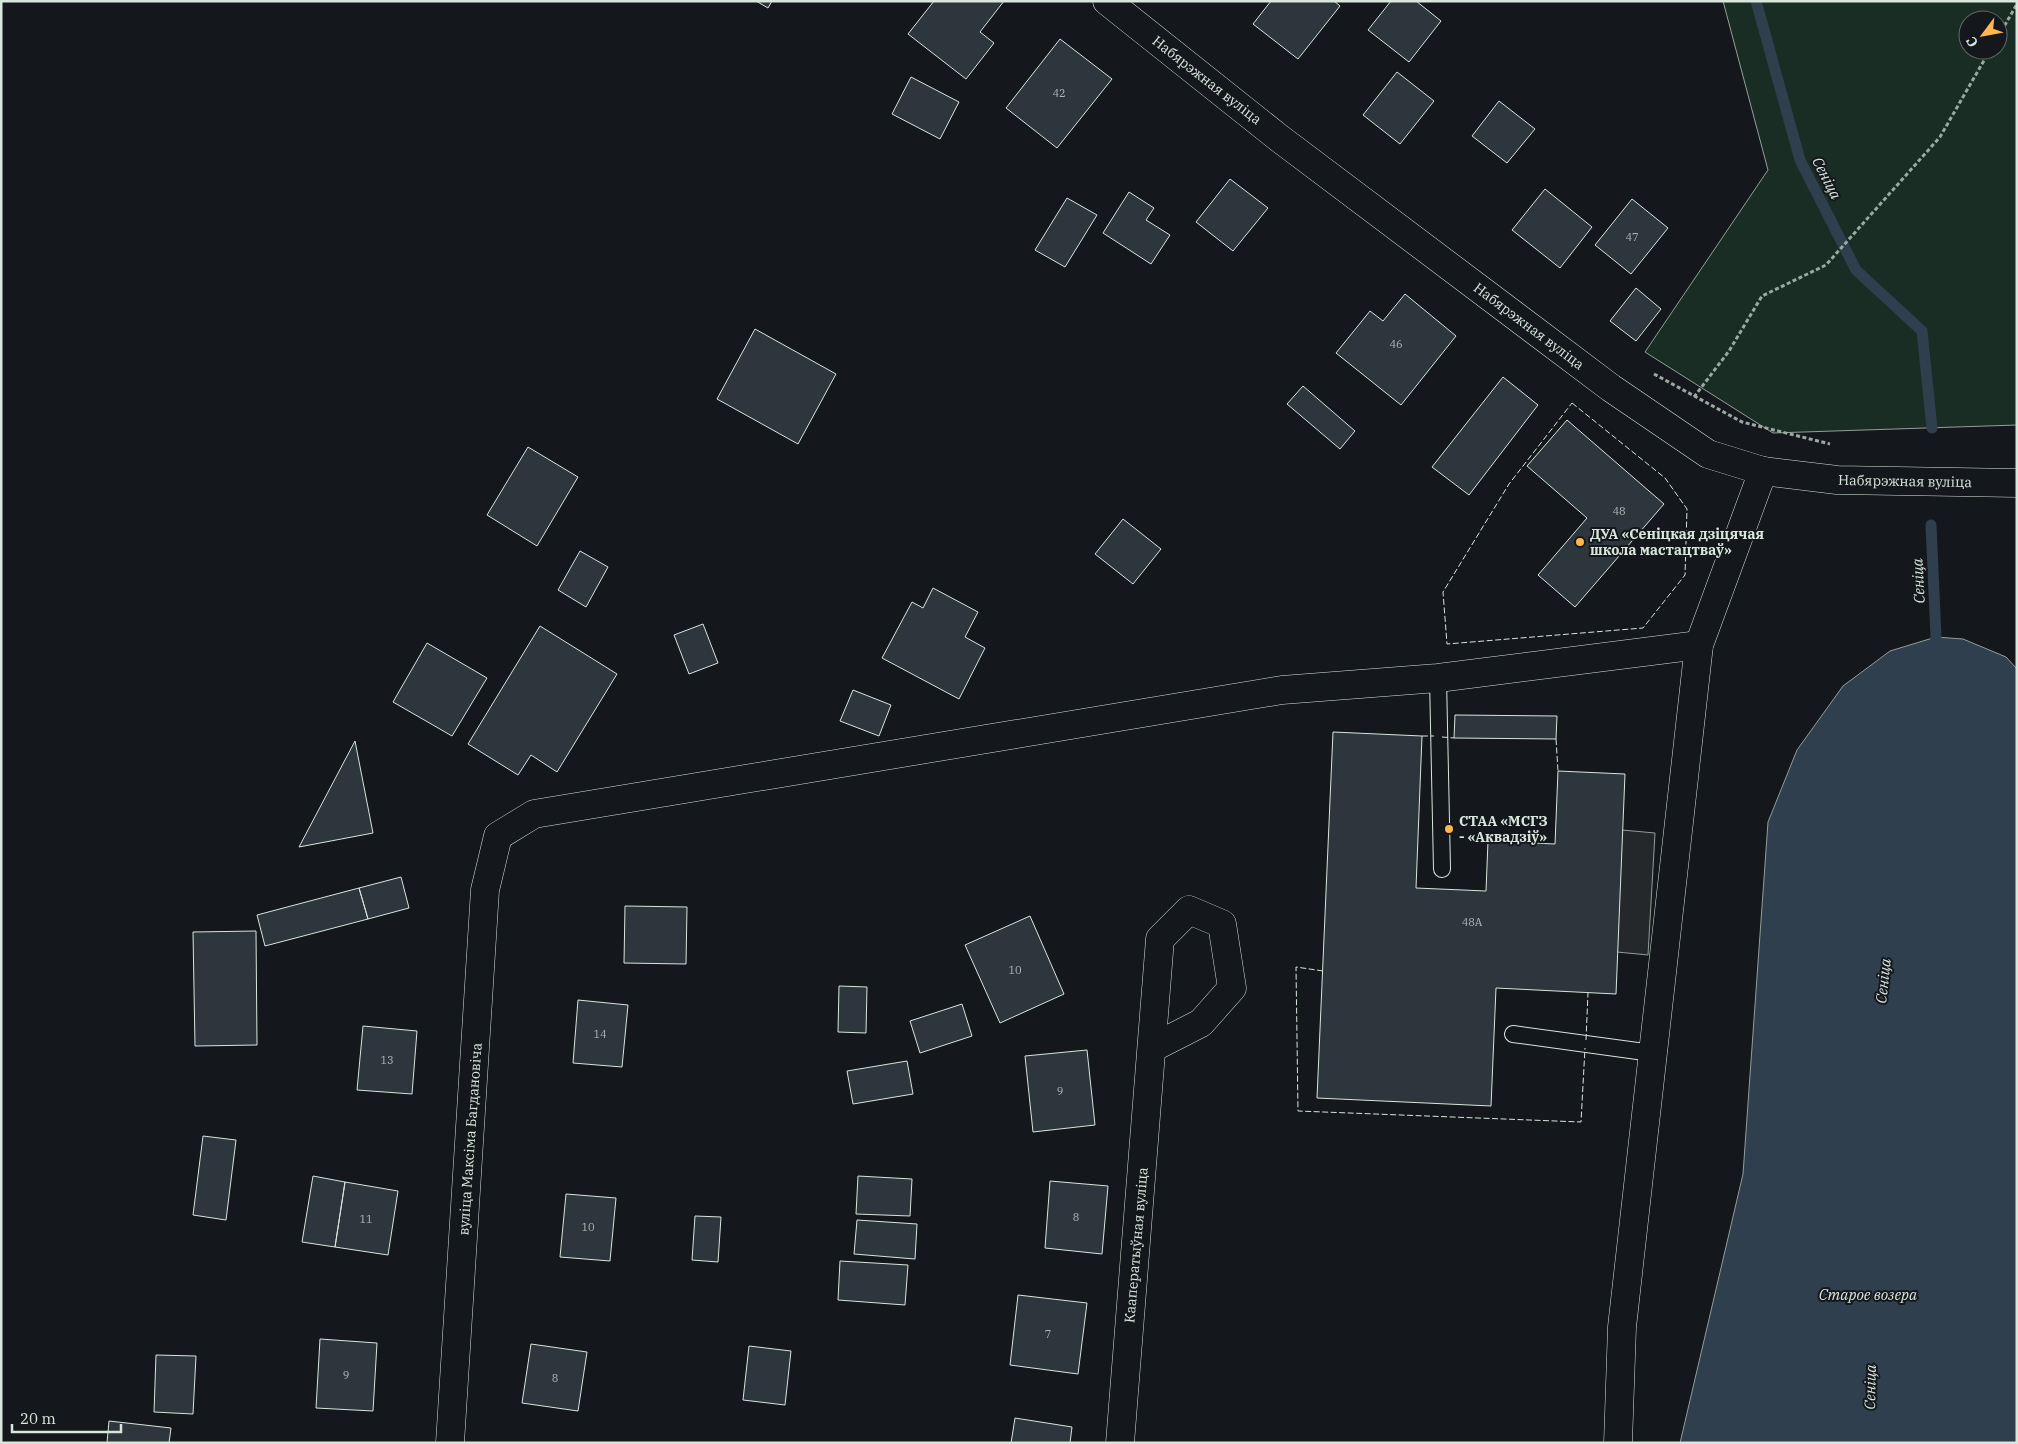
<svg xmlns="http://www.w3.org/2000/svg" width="2018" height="1444" font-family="'IBM Plex Serif',serif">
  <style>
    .green { fill: #1a2d24; stroke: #939e99; fill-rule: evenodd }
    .parking { fill: #24282b; stroke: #939e99 }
    .water { fill: #2f3f4d; stroke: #939e99 }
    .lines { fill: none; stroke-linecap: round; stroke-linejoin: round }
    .stream { stroke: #2f3f4d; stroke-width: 11 }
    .building { fill: #2c363c; stroke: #d8e6dc }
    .lane-casing { stroke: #d8e6dc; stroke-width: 18 }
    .street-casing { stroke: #d8e6dc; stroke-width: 29 }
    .secondary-casing { stroke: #d8e6dc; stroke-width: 29 }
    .path { stroke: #9da8a2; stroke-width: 3; stroke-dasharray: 4 2.5; stroke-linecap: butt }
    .lane { stroke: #14181c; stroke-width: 16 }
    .street { stroke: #14181c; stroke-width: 28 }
    .secondary { stroke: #14181c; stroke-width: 28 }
    .fence { stroke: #d8e6dc; stroke-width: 1; stroke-dasharray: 6 2.5; stroke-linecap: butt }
    .poi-dot { fill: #ffb74d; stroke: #14181c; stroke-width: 2 }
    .labels { text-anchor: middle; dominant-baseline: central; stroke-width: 4; stroke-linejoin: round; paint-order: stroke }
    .number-label { font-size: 11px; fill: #adbab4 }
    .street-label { font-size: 14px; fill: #d8e6dc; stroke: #14181c }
    .poi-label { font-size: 14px; font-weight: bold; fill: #d8e6dc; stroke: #14181c; text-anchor: start }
    .water-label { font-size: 15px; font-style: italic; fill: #d8e6dc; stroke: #14181c }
  </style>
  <rect width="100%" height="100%" fill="#14181c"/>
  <path class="green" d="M1723,1H2017V425L1773,433L1645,352L1768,170ZM1968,20H1998V50H1968Z"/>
  <path class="parking" d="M1622,830L1655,833L1648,955L1617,952Z"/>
  <path class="water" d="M1936,637L1963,639L2006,657L2017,669V1443H1680L1743,1174L1768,822L1797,750L1843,686L1890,651Z"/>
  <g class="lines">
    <path class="stream" d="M1756,1L1800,160L1856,270L1922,331L1932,428
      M1931,525L1936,637L1934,651"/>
  </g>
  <path class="building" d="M756,1H772L768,8Z
    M934,1H1004L980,32L994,43L966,79L908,34Z
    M1271,1H1334L1340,6L1298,59L1253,24Z
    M1391,1H1416L1441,21L1409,62L1368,30Z
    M1060,39L1112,79L1057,148L1006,108Z
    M1397,72L1434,101L1400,144L1363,115Z
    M911,77L959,102L940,139L892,114Z
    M1499,101L1535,129L1507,163L1472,136Z
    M1230,179L1268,208L1233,251L1196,222Z
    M1545,189L1592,227L1560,268L1512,230Z
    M1129,192L1154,208L1146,220L1170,235L1151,264L1103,233Z
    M1067,198L1097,215L1065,267L1035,250Z
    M1632,199L1668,228L1631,274L1595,245Z
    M1636,288L1661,309L1636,341L1610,321Z
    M1405,294L1456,336L1401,405L1336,353L1370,311L1383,321Z
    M755,329L836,374L798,444L717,399Z
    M1503,377L1538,405L1469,495L1432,467Z
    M1303,386L1355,431L1340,449L1287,404Z
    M1567,420L1664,504L1575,607L1538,575L1587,518L1527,466Z
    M528,447L578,477L537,546L487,515Z
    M1123,519L1161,549L1133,584L1095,554Z
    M580,551L608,567L586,607L558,590Z
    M933,588L978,612L965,637L985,648L959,699L882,658L912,602L923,608Z
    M703,624L718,663L689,674L674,635Z
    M540,626L617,674L557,772L531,755L518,775L468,744Z
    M427,643L487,678L452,736L393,702Z
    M853,690L891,705L879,736L840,721Z
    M1455,715L1557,716L1556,739L1454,738Z
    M1333,732L1422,736L1416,888L1486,891L1488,841L1555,844L1558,771L1625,774L1616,994L1496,988L1491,1106L1317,1098Z
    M355,741L373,833L299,847Z
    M401,877L409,908L368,919L359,888Z
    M359,888L368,919L265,946L257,915Z
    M625,906L687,907L686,964L624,963Z
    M1030,916L1064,994L1000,1023L965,945Z
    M256,931L257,1045L195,1046L193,932Z
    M839,986L867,987L866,1033L838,1032Z
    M578,1000L628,1005L622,1067L573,1063Z
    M962,1004L972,1036L920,1053L910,1021Z
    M363,1026L417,1031L412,1094L357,1090Z
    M1087,1050L1095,1125L1033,1132L1025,1056Z
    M907,1061L913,1094L853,1104L847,1071Z
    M203,1136L236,1140L226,1220L193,1215Z
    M313,1176L345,1182L335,1247L302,1242Z
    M858,1176L912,1179L910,1216L856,1214Z
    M1050,1181L1108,1186L1102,1254L1045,1248Z
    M345,1182L398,1191L388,1255L335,1247Z
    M566,1194L616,1198L610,1261L560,1257Z
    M695,1216L721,1217L718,1262L692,1260Z
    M857,1220L917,1224L915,1259L854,1254Z
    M840,1261L908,1265L905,1305L838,1300Z
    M1018,1295L1087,1303L1078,1374L1010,1365Z
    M320,1339L377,1343L373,1411L316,1408Z
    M531,1344L587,1352L578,1411L522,1403Z
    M749,1346L791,1351L785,1405L743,1400Z
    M156,1355L196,1356L193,1414L154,1412Z
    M1015,1418L1072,1427L1070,1443H1011Z
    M109,1421L171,1428L169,1443H107Z"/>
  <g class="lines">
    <defs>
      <path id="lane" d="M1438,678L1442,869
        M1513,1034L1652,1053"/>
      <path id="street" d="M1107,1L1279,138L1611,388L1708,454L1763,471
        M450,1443L485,890L498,836L534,814L1282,690L1438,678L1699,645
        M1120,1443L1160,939L1189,910L1222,924L1232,988L1201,1023L1152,1048"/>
      <path id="secondary" d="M1618,1443L1622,1327L1699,645L1763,471L1837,480L2017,483"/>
    </defs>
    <use href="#lane" class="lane-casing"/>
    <use href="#street" class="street-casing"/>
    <use href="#secondary" class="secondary-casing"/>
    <path class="path" d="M1998,37L2017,4
      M1654,374L1742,422L1830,444
      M1694,397L1729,351L1762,296L1826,265L1940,137L1990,50"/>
    <use href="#lane" class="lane"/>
    <use href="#street" class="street"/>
    <use href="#secondary" class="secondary"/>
    <path class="fence" d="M1572,403L1665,478L1687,509L1685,575L1643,628L1447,644L1443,592L1509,484Z
      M1422,736H1434
      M1442,737L1454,738
      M1556,739L1558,771
      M1323,971L1296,967L1298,1111L1581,1122L1585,1048
      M1586,1040L1588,993"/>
  </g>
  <g class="poi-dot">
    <circle cx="1580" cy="542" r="5"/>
    <circle cx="1449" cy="829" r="5"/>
  </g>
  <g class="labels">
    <g class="number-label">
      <text x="1059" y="93">42</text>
      <text x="1632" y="237">47</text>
      <text x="1396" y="344">46</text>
      <text x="1619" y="511">48</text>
      <text x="1472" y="922">48А</text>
      <text x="1015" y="970">10</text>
      <text x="600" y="1034">14</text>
      <text x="387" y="1060">13</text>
      <text x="1060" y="1091">9</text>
      <text x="1076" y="1217">8</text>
      <text x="366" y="1219">11</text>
      <text x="588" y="1227">10</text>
      <text x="1048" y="1334">7</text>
      <text x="346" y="1375">9</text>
      <text x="555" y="1378">8</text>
    </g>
    <g class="street-label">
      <text transform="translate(1207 80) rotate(38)">Набярэжная вуліца</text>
      <text transform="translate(1529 326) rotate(37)">Набярэжная вуліца</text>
      <text transform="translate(1905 481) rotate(1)">Набярэжная вуліца</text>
      <text transform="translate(470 1139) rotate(-86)">вуліца Максіма Багдановіча</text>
      <text transform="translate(1136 1245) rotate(-85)">Кааператыўная вуліца</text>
    </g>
    <g class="poi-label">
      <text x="1590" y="534">ДУА «Сеніцкая дзіцячая<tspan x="1590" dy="16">школа мастацтваў»</tspan></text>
      <text x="1459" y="821">СТАА «МСГЗ<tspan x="1459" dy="16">- «Аквадзіў»</tspan></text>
    </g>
    <g class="water-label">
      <text transform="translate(1827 178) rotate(63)">Сеніца</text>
      <text transform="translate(1918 581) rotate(-93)">Сеніца</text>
      <text transform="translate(1883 981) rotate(-84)">Сеніца</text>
      <text x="1868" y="1294">Старое возера</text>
      <text transform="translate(1870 1387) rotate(-89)">Сеніца</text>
    </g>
  </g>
  <rect width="2018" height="1444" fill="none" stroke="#d8e6dc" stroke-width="5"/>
  <g transform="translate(1983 35) rotate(238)"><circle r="24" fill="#14181c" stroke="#626a69"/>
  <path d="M0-4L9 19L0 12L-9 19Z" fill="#ffb74d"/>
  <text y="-8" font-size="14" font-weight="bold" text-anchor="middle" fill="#d8e6dc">С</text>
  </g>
  <path d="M12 1424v8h109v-8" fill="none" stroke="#d8e6dc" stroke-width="2.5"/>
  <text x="20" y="1424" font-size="15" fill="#d8e6dc" stroke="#14181c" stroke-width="4" paint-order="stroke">20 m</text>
</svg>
